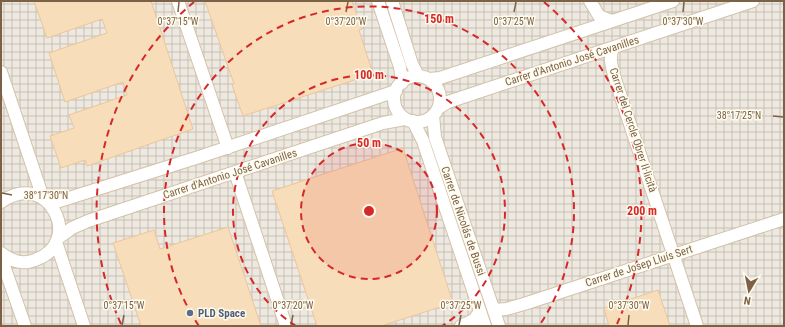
<svg xmlns="http://www.w3.org/2000/svg" width="785" height="327" font-family="'Roboto Condensed',sans-serif">
  <style>
    .industrial { fill: url(#industrial-grid) }
    .building { fill: #f7ddba; stroke: #ecc698 }
    .lines { fill: none; stroke-linecap: round; stroke-linejoin: round }
    .minor-casing { stroke: #d2c2aa; stroke-width: 14 }
    .minor { stroke: #fff; stroke-width: 12 }
    .ticks { fill: none; stroke: #7b6247; stroke-width: 1.5 }
    .ring { fill: none; stroke: #d62828; stroke-width: 2; stroke-dasharray: 7 5 }
    .service-dot { fill: #5c6f8a; stroke: #fffbee; stroke-width: 1.5 }
    .labels { text-anchor: middle; dominant-baseline: central; stroke-width: 3; stroke-linejoin: round; paint-order: stroke }
    .street-label { font-size: 11px; fill: #7b6247; stroke: #fffbee }
    .service-label { font-size: 11px; font-weight: bold; fill: #4e5e75; stroke: #fffbee; text-anchor: start }
    .ticks-label { font-size: 10px; text-anchor: middle; fill: #7b6247; stroke: #fffbee; stroke-width: 3; stroke-linejoin: round; paint-order: stroke }
    .centre { fill: #d62828; stroke: #fffbee; stroke-width: 2 }
    .ring-label { font-size: 12px; text-anchor: middle; font-weight: bold; fill: #d62828; stroke: #fffbee; stroke-width: 3; stroke-linejoin: round; paint-order: stroke }
  </style>
  <defs>
    <pattern id="industrial-grid" width="8" height="8" patternUnits="userSpaceOnUse"><rect width="8" height="8" fill="#eee9e0"/><path d="M0 4h8M4 0v8" fill="none" stroke="#c6c0b7"/></pattern>
  </defs>
  <rect width="100%" height="100%" fill="#fff9e6"/>
  <path class="industrial" d="M1,1H784V326H1Z"/>
  <path class="building" d="M34,1H151L193,129L87,166L85,160L61,168L50,136L74,128L69,115L127,95L123,82L65,102L49,53L107,33L102,19L47,38Z
    M205,1H352L362,29L359,30L373,74L243,116L232,85L234,84Z
    M403,148L453,303L381,326H317L272,191Z
    M228,227L261,326H141L113,243L154,230L160,249Z
    M658,290L670,326H609L604,308Z"/>
  <g class="lines">
    <defs>
      <path id="minor" d="M178,1L228,148
        M378,1L400,67L402,83
        M392,1L412,64L418,76
        M590,1L599,16L612,21
        M613,48C608,59 613,71 616,82L697,326
        M1,72L43,198
        M394 99a23 23 0 1 1 46 0a23 23 0 1 1-46 0Z
        M429,79L440,78L673,1
        M438,108L448,102L478,92L753,1
        M433,115L435,137L499,326
        M413,121L423,141L485,326
        M235,172L286,326
        M1,202C49,168 85,243 35,260C23,265 11,261 1,253
        M50,204L199,157L396,91
        M58,238L72,228L88,221L383,123L405,119
        M56,242L84,326
        M1,257L25,326
        M494,310L506,309L524,304L784,219
        M461,326L474,320L480,311"/>
    </defs>
    <use href="#minor" class="minor-casing"/>
    <use href="#minor" class="minor"/>
  </g>
  <path class="ticks" d="M178,12L179,2M346,12L348,2M514,12L516,2M683,12L684,2M773,116L783,117M2,193L12,195M122,325L124,315M291,325L293,315M459,325L461,315M628,325L629,315"/>
  <circle cx="369" cy="211" r="68" fill="#d62828" fill-opacity=".12"/>
  <g class="ring">
    <circle cx="369" cy="211" r="68"/>
    <path d="M296 326A136 136 0 1 1 442 326"/>
    <path d="M199 326A205 205 0 1 1 539 326"/>
    <path d="M121 324A273 273 0 0 1 194 2M544 2A273 273 0 0 1 617 324"/>
  </g>
  <circle class="service-dot" cx="190" cy="313" r="4"/>
  <g class="labels">
    <g class="street-label">
      <text transform="translate(572 61) rotate(-18)">Carrer d'Antonio José Cavanilles</text>
      <text transform="translate(633 130) rotate(72)">Carrer del Cercle Obrer Il·licità</text>
      <text transform="translate(230 174) rotate(-18)">Carrer d'Antonio José Cavanilles</text>
      <text transform="translate(463 221) rotate(71)">Carrer de Nicolás de Bussi</text>
      <text transform="translate(639 266) rotate(-18)">Carrer de Josep Lluís Sert</text>
    </g>
    <g class="service-label">
      <text x="198" y="313">PLD Space</text>
    </g>
  </g>
  <g class="ticks-label">
    <text x="178" y="25">0°37'15"W</text>
    <text x="346" y="25">0°37'20"W</text>
    <text x="514" y="25">0°37'25"W</text>
    <text x="683" y="25">0°37'30"W</text>
    <text x="739" y="119">38°17'25"N</text>
    <text x="46" y="199">38°17'30"N</text>
    <text x="124" y="309">0°37'15"W</text>
    <text x="293" y="309">0°37'20"W</text>
    <text x="461" y="309">0°37'25"W</text>
    <text x="629" y="309">0°37'30"W</text>
  </g>
  <circle cx="369" cy="211" r="6" class="centre"/>
  <g class="ring-label">
    <text x="439" y="23">150 m</text>
    <text x="369" y="79">100 m</text>
    <text x="369" y="147">50 m</text>
    <text x="642" y="215">200 m</text>
  </g>
  <rect width="785" height="327" fill="none" stroke="#7b6247" stroke-width="4"/>
  <g transform="translate(749 291) rotate(190)" stroke="#fffbee" stroke-width="3" paint-order="stroke">
  <path d="M0-3L7 15L0 10L-7 15Z" fill="#7b6247"/>
  <text y="-6" font-size="11" font-weight="bold" text-anchor="middle" fill="#7b6247">N</text>
  </g>
</svg>
